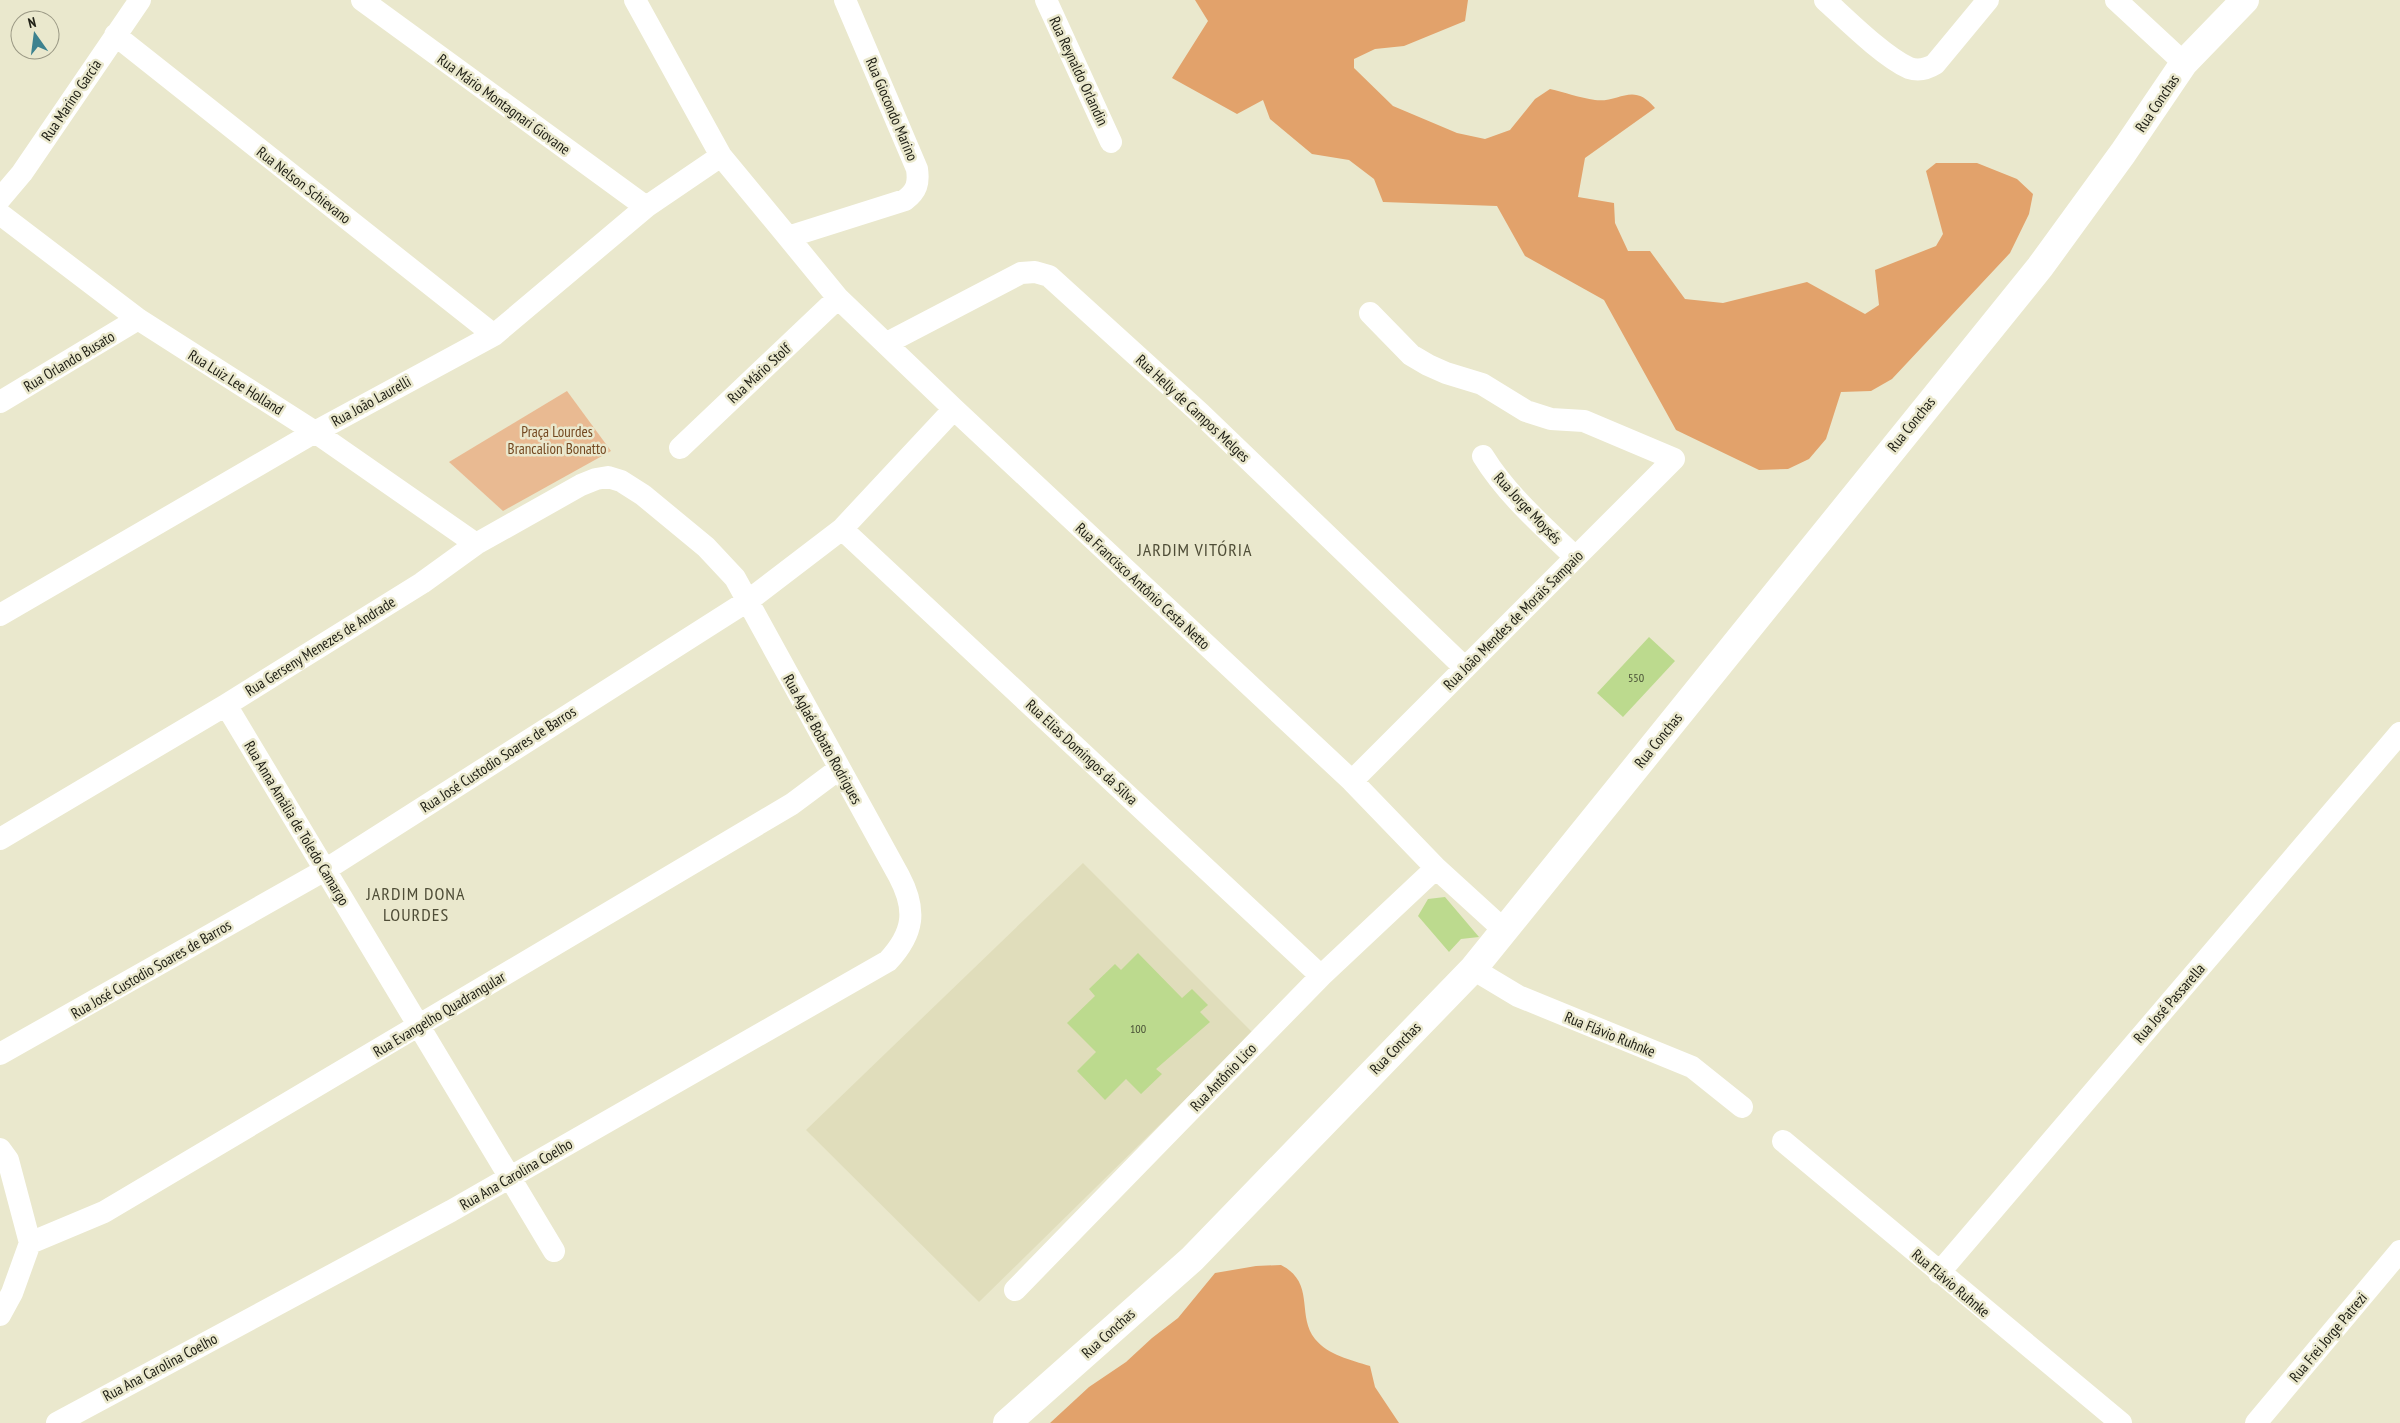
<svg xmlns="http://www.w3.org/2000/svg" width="2400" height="1423" font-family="'PT Sans Narrow',sans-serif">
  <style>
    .built { fill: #e0ddbb }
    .green { fill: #e9ba92 }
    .forest { fill: #e2a26b }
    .building { fill: #bcda8e }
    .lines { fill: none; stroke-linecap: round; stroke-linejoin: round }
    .minor { stroke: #fff; stroke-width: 22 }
    .major { stroke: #fff; stroke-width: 28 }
    .labels { text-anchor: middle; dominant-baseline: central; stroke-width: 5; stroke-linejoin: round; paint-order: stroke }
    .number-label { font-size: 12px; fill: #484f35 }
    .street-label { font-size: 15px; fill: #212117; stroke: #eae8cd }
    .park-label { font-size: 15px; fill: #744921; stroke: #eae8cd }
    .quarter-label { font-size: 18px; letter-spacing: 1px; fill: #4f4d37; stroke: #eae8cd }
  </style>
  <rect width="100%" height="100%" fill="#eae8cd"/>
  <path class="built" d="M1083,863L1253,1033L979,1302L806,1130Z"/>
  <path class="green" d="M567,391L611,451L503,511L449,462Z"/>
  <path class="forest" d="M1195,0H1468L1465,21L1404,46L1375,49L1354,59V68L1393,106L1457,133L1485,139L1510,130L1535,99L1550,89C1564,92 1580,98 1595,100C1620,103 1633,81 1655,108L1585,158L1578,197L1614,203L1615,223L1628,251H1650L1685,299L1723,303L1807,282L1865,314L1879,305L1875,270L1936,246L1943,234L1926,171L1936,163H1977L2017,179L2033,194L2029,214L2010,253L1892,379L1871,391L1841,392L1826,439L1809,459L1788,469L1759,470L1676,430L1604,300L1525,256L1497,206L1383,202L1374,179L1349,160L1312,154L1270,119L1263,100L1237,114L1172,78L1208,21Z
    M1281,1265C1316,1283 1296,1315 1315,1339C1328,1355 1351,1360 1370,1366L1375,1387L1399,1423H1050L1089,1387L1126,1362L1152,1338L1178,1318L1215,1273L1256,1266Z"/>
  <path class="building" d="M1649,637L1675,661L1623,717L1597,693Z
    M1445,897L1479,937L1461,939L1449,952L1418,916L1428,899Z
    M1138,953L1182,998L1192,989L1208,1005L1200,1012L1210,1022L1156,1069L1162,1074L1141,1094L1126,1079L1105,1100L1077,1071L1096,1052L1067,1023L1095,996L1089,989L1115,964L1121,970Z"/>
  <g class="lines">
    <path class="minor" d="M362,0L646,207
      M635,0L721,156L788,237L905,200C917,191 919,183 917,169L845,0
      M1046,0L1111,142
      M1825,0C1847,20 1883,56 1909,68C1918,71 1927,69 1935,64L1988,0
      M2116,0L2184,63
      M115,35L494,335
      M0,199L22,173L140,0
      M0,214L138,319L315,432L476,544
      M788,237L838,298L954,409L1352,781L1436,868L1504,930
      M887,343L1021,273L1035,272L1049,276L1201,414L1465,668
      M0,402L138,319
      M680,448L838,298
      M1483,456C1507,495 1543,526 1575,557
      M842,529L1321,976
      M0,615L315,432L494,335L646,207L721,156
      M226,705L554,1251
      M1352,781L1674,459L1584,421L1551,419L1526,411L1482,384L1446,373L1428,365L1411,355L1370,313
      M0,839L226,705L422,583L476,544L581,485L596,479L608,477L621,481L643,495L706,547L735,578L899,876C917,910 914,933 888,961L451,1211L57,1423
      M1473,969L1518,996L1692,1067L1742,1107
      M0,1054L325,870L749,600L842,529L954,409
      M1783,1141L2121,1423
      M0,1149L8,1160L30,1243L12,1293L0,1315
      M30,1243L104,1212L792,804L839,769
      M1939,1273L2400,733
      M1015,1290L1321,976L1436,868
      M2256,1423L2400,1251"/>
    <path class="major" d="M1007,1423L1192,1259L1473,969L2040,267L2123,153L2184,63L2245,0"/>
  </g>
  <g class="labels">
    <g class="number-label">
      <text x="1636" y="677">550</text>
      <text x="1138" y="1028">100</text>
    </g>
    <g class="street-label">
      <text transform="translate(1079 71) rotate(65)">Rua Reynaldo Orlandin</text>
      <text transform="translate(71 100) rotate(-56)">Rua Marino Garcia</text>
      <text transform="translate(2157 103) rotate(-56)">Rua Conchas</text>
      <text transform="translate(504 104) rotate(36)">Rua Mário Montagnari Giovane</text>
      <text transform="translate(892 109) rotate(67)">Rua Giocondo Marino</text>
      <text transform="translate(304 185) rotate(38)">Rua Nelson Schievano</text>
      <text transform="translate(69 361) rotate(-31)">Rua Orlando Busato</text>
      <text transform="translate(759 373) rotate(-43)">Rua Mário Stolf</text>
      <text transform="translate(236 382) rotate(32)">Rua Luiz Lee Holland</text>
      <text transform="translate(371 401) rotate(-29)">Rua João Laurelli</text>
      <text transform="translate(1193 408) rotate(43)">Rua Helly de Campos Melges</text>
      <text transform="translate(1911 424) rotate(-51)">Rua Conchas</text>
      <text transform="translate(1528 508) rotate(47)">Rua Jorge Moysés</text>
      <text transform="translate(1143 586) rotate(43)">Rua Francisco Antônio Cesta Netto</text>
      <text transform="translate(1513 620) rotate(-45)">Rua João Mendes de Morais Sampaio</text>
      <text transform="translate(320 646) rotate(-32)">Rua Gerseny Menezes de Andrade</text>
      <text transform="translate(823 739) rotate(61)">Rua Aglaé Bobato Rodrigues</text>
      <text transform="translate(1658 740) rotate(-51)">Rua Conchas</text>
      <text transform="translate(1082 752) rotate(43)">Rua Elias Domingos da Silva</text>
      <text transform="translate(498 759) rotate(-33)">Rua José Custodio Soares de Barros</text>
      <text transform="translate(297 823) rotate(59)">Rua Anna Amália de Toledo Camargo</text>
      <text transform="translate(151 969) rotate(-30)">Rua José Custodio Soares de Barros</text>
      <text transform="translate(2169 1003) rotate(-49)">Rua José Passarella</text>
      <text transform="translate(439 1014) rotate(-31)">Rua Evangelho Quadrangular</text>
      <text transform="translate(1610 1034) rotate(22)">Rua Flávio Ruhnke</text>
      <text transform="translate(1395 1048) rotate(-46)">Rua Conchas</text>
      <text transform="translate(1223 1077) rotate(-46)">Rua Antônio Lico</text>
      <text transform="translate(516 1174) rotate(-30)">Rua Ana Carolina Coelho</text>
      <text transform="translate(1951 1283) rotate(40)">Rua Flávio Ruhnke</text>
      <text transform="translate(1108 1333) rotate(-42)">Rua Conchas</text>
      <text transform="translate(2328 1337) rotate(-50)">Rua Frei Jorge Patrezi</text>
      <text transform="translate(160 1367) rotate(-28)">Rua Ana Carolina Coelho</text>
    </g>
    <g class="park-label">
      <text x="557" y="431">Praça Lourdes<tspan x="557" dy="17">Brancalion Bonatto</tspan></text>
    </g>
    <g class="quarter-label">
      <text x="1195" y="549">JARDIM VITÓRIA</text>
      <text x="416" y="893">JARDIM DONA<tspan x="416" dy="21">LOURDES</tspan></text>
    </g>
  </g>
  <g transform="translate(35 35) rotate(346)"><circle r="24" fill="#eae8cd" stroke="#9a9884"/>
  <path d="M0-4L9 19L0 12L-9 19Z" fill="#3d828f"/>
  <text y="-8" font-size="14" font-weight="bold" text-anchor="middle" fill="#212117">N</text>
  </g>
</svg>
